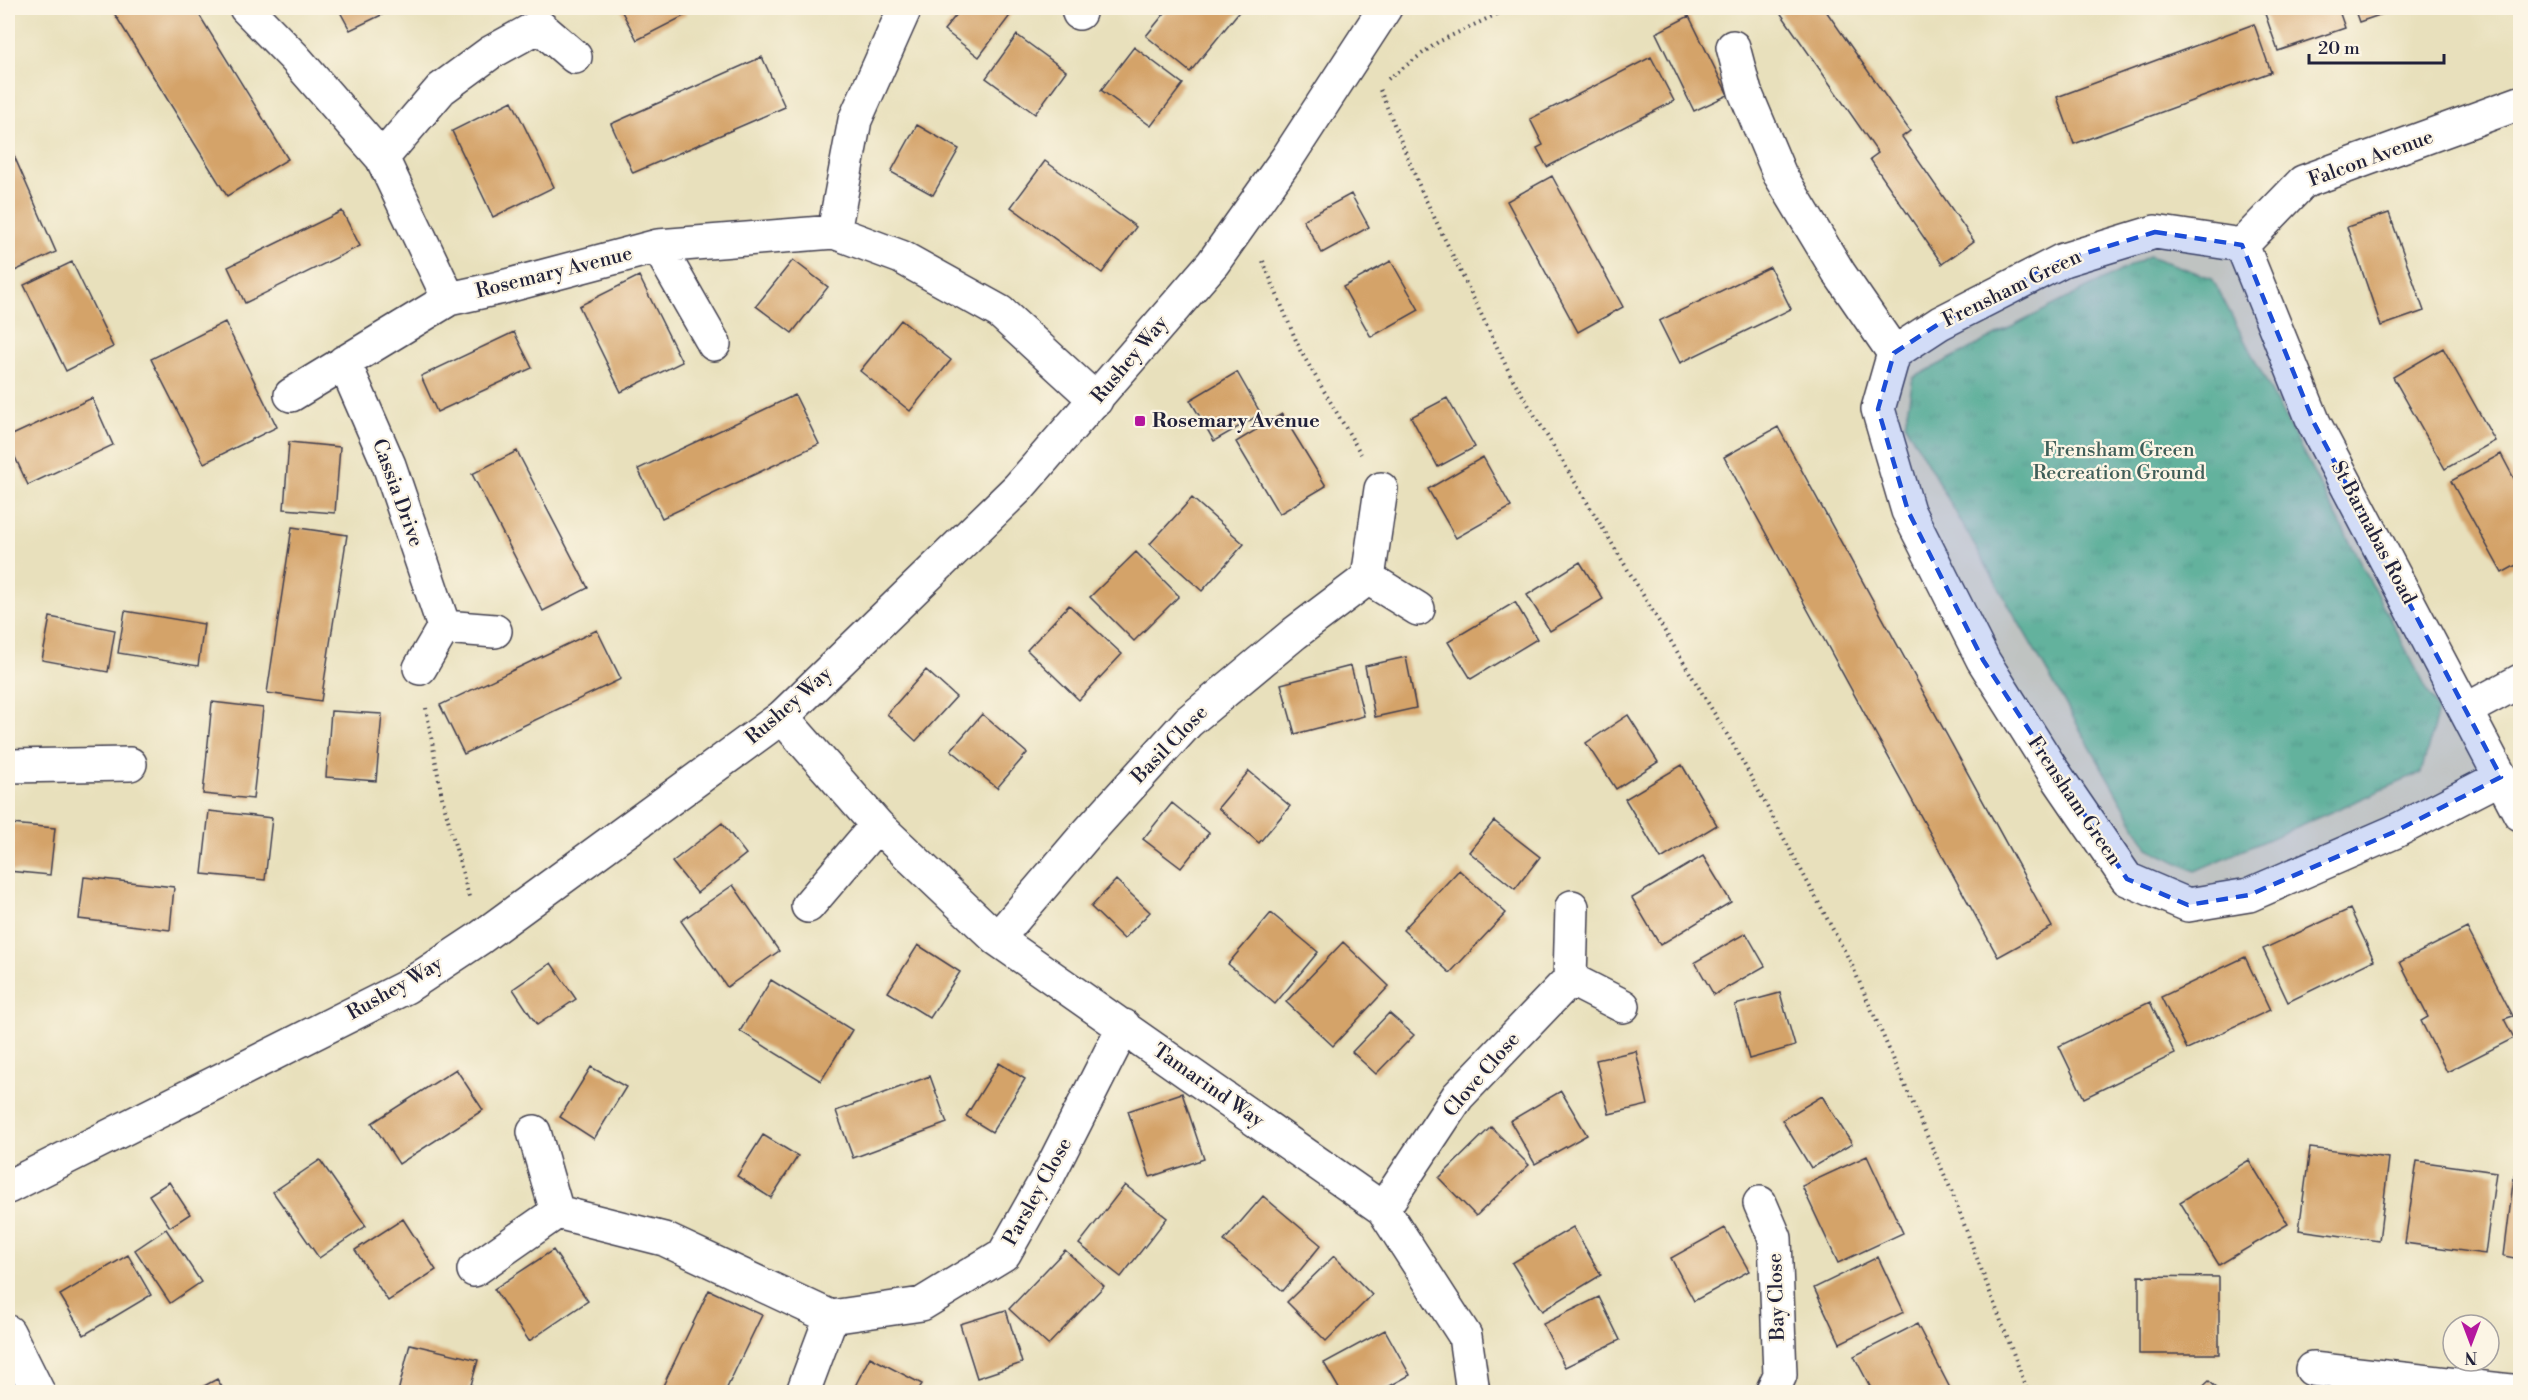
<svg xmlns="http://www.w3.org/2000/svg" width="2528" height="1400" font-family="'Libre Bodoni',serif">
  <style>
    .park { fill: url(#park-tufts); stroke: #4b7665; stroke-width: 1.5 }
    .building { fill: #d4a369 }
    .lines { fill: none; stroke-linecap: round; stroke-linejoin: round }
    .street-casing { stroke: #403e4e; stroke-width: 36 }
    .secondary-casing { stroke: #403e4e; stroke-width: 36 }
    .path { stroke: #403e4e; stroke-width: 4; stroke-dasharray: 1.5 4.5; stroke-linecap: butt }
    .street { stroke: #fff; stroke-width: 33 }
    .secondary { stroke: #fff; stroke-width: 33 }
    .marked { fill: #1d4ed8; fill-opacity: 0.2; stroke: #1d4ed8; stroke-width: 4.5; stroke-dasharray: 12 8; stroke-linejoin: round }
    .poi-dot { fill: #b5179e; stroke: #fcf5e5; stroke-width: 2 }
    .labels { text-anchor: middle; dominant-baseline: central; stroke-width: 4.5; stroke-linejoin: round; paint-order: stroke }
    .street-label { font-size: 20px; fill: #22223b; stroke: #fcf5e5 }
    .poi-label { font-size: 20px; font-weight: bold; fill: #22223b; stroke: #fcf5e5; text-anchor: start }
    .park-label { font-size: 20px; fill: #3f5d58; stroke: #fcf5e5 }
  </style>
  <defs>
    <pattern id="park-tufts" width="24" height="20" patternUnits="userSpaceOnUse" patternTransform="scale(1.5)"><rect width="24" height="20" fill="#74cb8f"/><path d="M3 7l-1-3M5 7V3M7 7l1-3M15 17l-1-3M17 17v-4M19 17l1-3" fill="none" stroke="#64ae7c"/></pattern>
  </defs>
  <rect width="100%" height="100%" fill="#fcf5e5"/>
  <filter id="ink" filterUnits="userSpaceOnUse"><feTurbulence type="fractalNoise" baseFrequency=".0167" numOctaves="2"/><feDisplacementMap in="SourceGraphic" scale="12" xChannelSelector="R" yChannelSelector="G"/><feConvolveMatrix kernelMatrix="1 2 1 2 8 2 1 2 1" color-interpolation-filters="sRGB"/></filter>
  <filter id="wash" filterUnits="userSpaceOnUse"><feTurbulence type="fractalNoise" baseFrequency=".008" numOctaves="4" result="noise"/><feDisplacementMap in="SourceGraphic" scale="24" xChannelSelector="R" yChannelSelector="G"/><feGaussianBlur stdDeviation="1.35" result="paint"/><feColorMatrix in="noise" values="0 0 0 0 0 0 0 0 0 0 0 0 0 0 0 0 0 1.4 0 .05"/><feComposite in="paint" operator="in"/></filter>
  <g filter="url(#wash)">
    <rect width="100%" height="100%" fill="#e8e0bc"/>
    <path class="park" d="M2149,256L2212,278L2438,711L2421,773L2195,871L2148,848L1905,424L1913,378Z"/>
    <g id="blocks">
      <path class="building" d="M124,8H195L288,159L227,196L114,13Z
        M338,8H396L350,30Z
        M620,8H682L686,15L637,40Z
        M962,8H1004L1012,13L979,57L944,30Z
        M1169,8H1242L1190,72L1146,36Z
        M1777,8H1824L1910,131L1902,137L1974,241L1942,264L1870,159L1878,153Z
        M2263,8H2338L2345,28L2278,51Z
        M2354,8H2400L2359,22Z
        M1689,16L1728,95L1694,111L1656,33Z
        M2254,24L2271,72L2074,144L2057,97Z
        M1017,35L1066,71L1035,114L986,78Z
        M1134,47L1183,84L1151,126L1101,90Z
        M762,57L785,107L633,173L611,124Z
        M1651,57L1674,101L1547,167L1537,148L1543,145L1530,119Z
        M512,101L554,187L493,217L452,131Z
        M917,125L959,149L933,195L891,172Z
        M8,142L56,252L8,274Z
        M1045,161L1136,227L1102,273L1011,207Z
        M1552,176L1623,307L1578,332L1507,201Z
        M1351,194L1369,227L1322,253L1303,220Z
        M342,211L360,246L245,303L228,267Z
        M2389,213L2424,311L2381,326L2347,227Z
        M793,260L828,287L792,333L756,306Z
        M1391,261L1419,310L1371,337L1343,287Z
        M72,262L113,347L66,371L24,285Z
        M1770,267L1791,309L1680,363L1659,321Z
        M639,276L682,362L621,392L579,306Z
        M901,320L951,360L910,411L860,371Z
        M225,322L277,427L204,463L151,359Z
        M514,332L532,368L437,412L421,376Z
        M2443,348L2495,441L2445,469L2393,377Z
        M1237,372L1261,414L1214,441L1190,400Z
        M795,395L819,444L662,518L638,469Z
        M92,398L113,445L28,485L8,442V437Z
        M1447,398L1475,447L1438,467L1411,417Z
        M1282,414L1326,486L1279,514L1236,442Z
        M1778,427L2052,927L1998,957L1724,457Z
        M289,442L340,447L335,513L284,509Z
        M517,451L588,588L543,611L472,474Z
        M2501,454L2520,490V563L2502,573L2451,481Z
        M1483,457L1511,507L1456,538L1428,489Z
        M1192,498L1244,544L1202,591L1150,544Z
        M292,527L347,535L321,701L267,693Z
        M1136,552L1179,596L1134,641L1090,597Z
        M1580,562L1603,599L1550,631L1527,595Z
        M1515,602L1537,639L1471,679L1448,642Z
        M1069,605L1122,654L1079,700L1027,650Z
        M125,611L204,624L198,666L118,653Z
        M50,617L115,630L108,672L42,660Z
        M597,630L621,679L464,754L440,705Z
        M1406,657L1416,708L1375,717L1365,666Z
        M1351,666L1364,716L1295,734L1281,684Z
        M926,670L956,697L916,741L887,714Z
        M212,702L263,708L253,799L203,794Z
        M331,711L382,714L376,781L326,777Z
        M982,714L1027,753L997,788L951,750Z
        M1628,715L1658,762L1616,789L1586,743Z
        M1682,765L1717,825L1661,859L1625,799Z
        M1249,771L1290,806L1259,843L1218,808Z
        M1172,803L1209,833L1181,868L1143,839Z
        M209,811L272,818L265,880L202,874Z
        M1494,821L1540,857L1515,889L1469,852Z
        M722,823L746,854L697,893L672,862Z
        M11,824L55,828L50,875L8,871Z
        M1703,856L1731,902L1660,945L1632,898Z
        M1459,870L1506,913L1450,973L1403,930Z
        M84,877L174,887L170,930L79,919Z
        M1116,880L1150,912L1124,939L1091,907Z
        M733,885L779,951L727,987L681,921Z
        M2350,909L2374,960L2288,1002L2263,949Z
        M1271,913L1318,952L1275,1004L1228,964Z
        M2467,928L2513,1016L2504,1019L2514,1038L2447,1072L2421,1021L2428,1017L2400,962Z
        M1746,933L1765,966L1714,995L1695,962Z
        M1343,942L1389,986L1333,1046L1286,1002Z
        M918,945L960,972L930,1018L888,992Z
        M2245,957L2270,1010L2187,1049L2161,997Z
        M551,963L576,999L537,1025L513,989Z
        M771,980L852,1030L821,1081L740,1031Z
        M1780,993L1795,1046L1749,1059L1735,1005Z
        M2150,1002L2175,1054L2084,1098L2059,1046Z
        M1389,1013L1414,1035L1376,1074L1352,1052Z
        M1636,1051L1648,1105L1609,1114L1596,1060Z
        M999,1063L1025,1079L992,1132L966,1116Z
        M591,1067L626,1087L594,1139L560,1117Z
        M456,1069L483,1110L399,1164L372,1123Z
        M930,1076L947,1123L853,1158L836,1111Z
        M1561,1091L1587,1135L1535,1164L1510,1121Z
        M1182,1093L1204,1159L1150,1177L1128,1111Z
        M1822,1096L1852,1144L1811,1168L1782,1120Z
        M1491,1127L1529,1165L1476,1216L1439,1178Z
        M763,1135L798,1156L771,1198L737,1176Z
        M2310,1148L2389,1158L2379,1241L2299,1230Z
        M1867,1156L1903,1233L1838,1263L1802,1186Z
        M320,1160L366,1226L319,1258L273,1192Z
        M2249,1160L2288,1224L2219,1265L2180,1202Z
        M2417,1161L2496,1172L2485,1254L2405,1243Z
        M2514,1175L2520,1176V1259L2504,1256Z
        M169,1182L190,1214L170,1227L149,1195Z
        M1125,1185L1167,1218L1121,1277L1079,1244Z
        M1263,1196L1321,1245L1283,1291L1224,1241Z
        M403,1219L436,1270L388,1301L355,1250Z
        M1573,1227L1601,1275L1542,1311L1512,1263Z
        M1725,1228L1749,1271L1694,1301L1671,1258Z
        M166,1229L201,1282L170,1303L135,1250Z
        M553,1250L588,1301L529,1341L494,1289Z
        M1065,1250L1104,1286L1048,1345L1009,1309Z
        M128,1255L151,1295L84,1335L60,1295Z
        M1334,1256L1372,1295L1326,1341L1287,1302Z
        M1878,1257L1904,1312L1840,1343L1814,1288Z
        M2139,1276L2219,1277V1354H2139Z
        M709,1290L762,1315L745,1350L725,1392H660Z
        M1599,1297L1620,1340L1565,1367L1543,1324Z
        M1006,1310L1022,1363L977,1378L960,1324Z
        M1917,1324L1952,1392H1873L1854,1356Z
        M1385,1330L1410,1375L1379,1392H1341L1324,1363Z
        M410,1344L478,1360L469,1392H398Z
        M870,1357L922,1384L917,1392H852Z
        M217,1379L225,1392H193Z
        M2209,1381L2221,1392H2197Z"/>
    </g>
  </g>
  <g filter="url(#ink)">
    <use href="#blocks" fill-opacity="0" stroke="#403e4e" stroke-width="1.5"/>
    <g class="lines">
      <defs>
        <path id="street" d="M246,8L294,57L382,158L449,299
          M1079,13L1080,8
          M1733,47L1745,92L1780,175L1839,273L1894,353
          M382,158L441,89L490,53L539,26L575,57
          M834,232L855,120L905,8
          M2242,245L2155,232L2063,260L1940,323L1894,353L1878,409L1908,511L1983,660L2051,768L2127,879L2188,905L2249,895L2394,832L2501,777
          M2242,245L2314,423L2520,814
          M2242,245L2303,182L2520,103
          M658,246L714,344
          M344,362L389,465L444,627L495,631
          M291,395L449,299L499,288L658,246L834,232L901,257L1000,312L1096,400
          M1368,578L1418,609
          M420,668L444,627
          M2466,710L2520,681
          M782,717L877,825L997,939L1383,1209L1465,1336L1473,1392
          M8,766L130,764
          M808,906L877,825
          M997,939L1084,837L1188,722L1295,633L1368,578L1381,489
          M1570,979L1572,907
          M534,1132L557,1212L664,1239L831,1317L922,1304L1004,1254L1048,1176L1124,1026
          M1760,1203L1775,1238L1780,1375L1772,1392
          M1383,1209L1458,1096L1570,979L1623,1006
          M474,1270L557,1212
          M8,1332L38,1392
          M2312,1369L2520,1392
          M803,1392L831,1317"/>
        <path id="secondary" d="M8,1187L406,987L480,938L782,717L1018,488L1213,263L1288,157L1385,8"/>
      </defs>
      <use href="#street" class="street-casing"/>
      <use href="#secondary" class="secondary-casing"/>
      <path class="path" d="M1388,79L1438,42L1499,13L1504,8
        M1380,90L1421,190L1511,376L1737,751L1851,963L1951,1190L2028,1392
        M1263,261L1300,350L1361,454
        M426,708L442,797L469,897"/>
      <use href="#street" class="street"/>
      <use href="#secondary" class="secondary"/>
    </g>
  </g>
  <path class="marked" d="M2155,232L2242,245L2314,423L2501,777L2394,832L2249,895L2188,905L2127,879L1983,660L1908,511L1878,409L1894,353L1940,323L2063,260Z"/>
  <rect class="poi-dot" x="1134" y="415" width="12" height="12" rx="3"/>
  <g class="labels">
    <g class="street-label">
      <text transform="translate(2371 159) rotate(-20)">Falcon Avenue</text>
      <text transform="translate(554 273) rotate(-14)">Rosemary Avenue</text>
      <text transform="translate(2012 289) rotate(-26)">Frensham Green</text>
      <text transform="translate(1130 360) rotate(-50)">Rushey Way</text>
      <text transform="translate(397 493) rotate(70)">Cassia Drive</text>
      <text transform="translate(2373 533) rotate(62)">St Barnabas Road</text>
      <text transform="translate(789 706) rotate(-41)">Rushey Way</text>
      <text transform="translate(1170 745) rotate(-46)">Basil Close</text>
      <text transform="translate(2074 801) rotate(56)">Frensham Green</text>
      <text transform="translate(395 989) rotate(-30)">Rushey Way</text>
      <text transform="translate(1482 1075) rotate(-49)">Clove Close</text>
      <text transform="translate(1208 1086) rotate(35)">Tamarind Way</text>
      <text transform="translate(1038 1192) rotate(-61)">Parsley Close</text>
      <text transform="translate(1777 1297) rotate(-92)">Bay Close</text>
    </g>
    <g class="poi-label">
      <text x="1152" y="421">Rosemary Avenue</text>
    </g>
    <g class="park-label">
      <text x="2119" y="450">Frensham Green<tspan x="2119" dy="23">Recreation Ground</tspan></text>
    </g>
  </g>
  <rect width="2528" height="1400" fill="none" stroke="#fcf5e5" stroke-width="30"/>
  <g transform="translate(2471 1343) rotate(180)"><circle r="28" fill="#fcf5e5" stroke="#a5a1a1" stroke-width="1.5"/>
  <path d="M0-4.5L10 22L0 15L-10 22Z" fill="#b5179e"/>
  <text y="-9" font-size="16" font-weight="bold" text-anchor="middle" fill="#22223b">N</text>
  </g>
  <path d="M2309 54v9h135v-9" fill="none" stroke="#22223b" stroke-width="3"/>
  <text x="2318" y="54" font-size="18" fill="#22223b" stroke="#fcf5e5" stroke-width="4.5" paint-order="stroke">20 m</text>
</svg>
